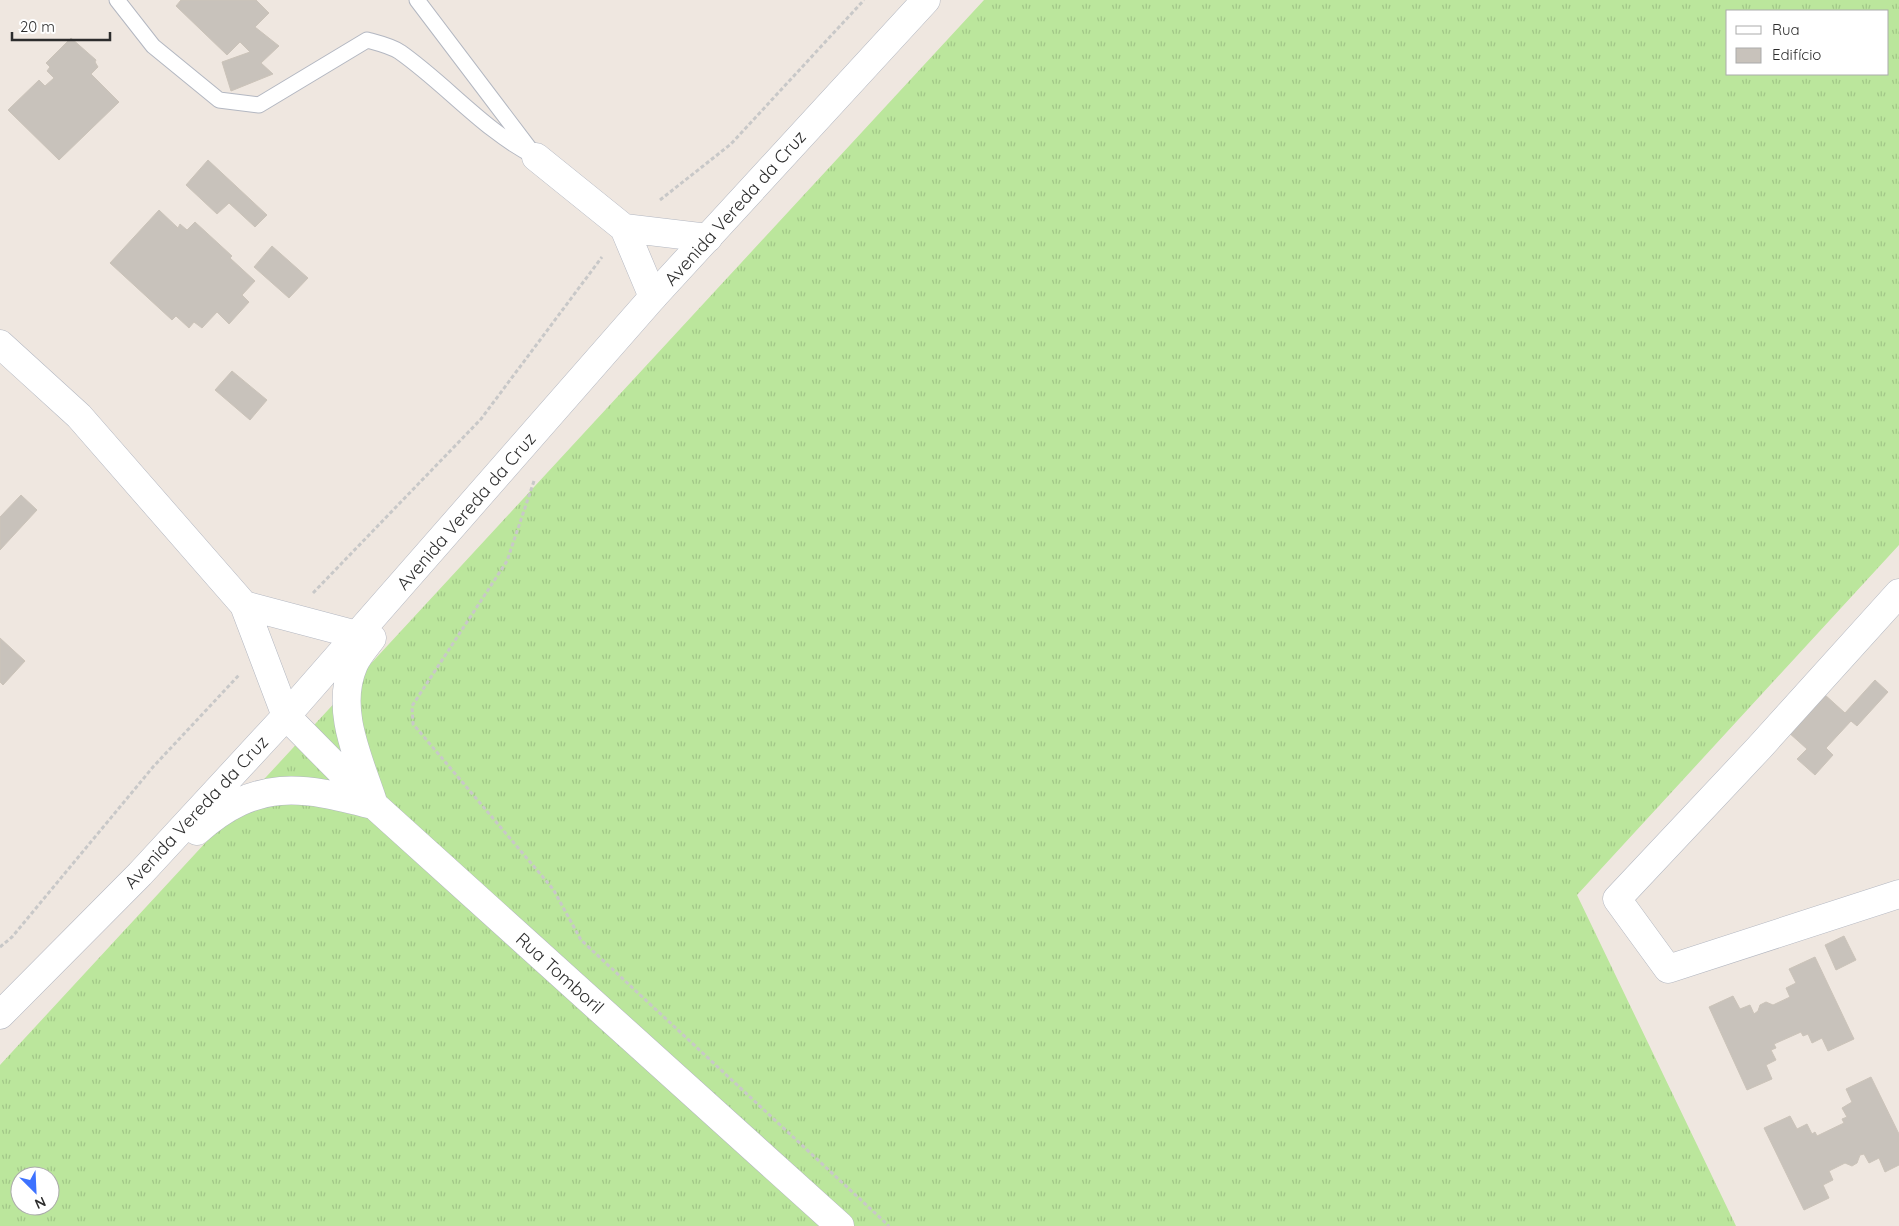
<svg xmlns="http://www.w3.org/2000/svg" width="1899" height="1226" font-family="Quicksand,sans-serif">
  <style>
    .grass { fill: url(#grass-tufts); fill-rule: evenodd }
    .building { fill: #c8c2bb; stroke: #cbc3b9 }
    .lines { fill: none; stroke-linecap: round; stroke-linejoin: round }
    .lane-casing { stroke: #b3b7c1; stroke-width: 17 }
    .street-casing { stroke: #b3b7c1; stroke-width: 29 }
    .secondary-casing { stroke: #b3b7c1; stroke-width: 29 }
    .path { stroke: #c8c8c8; stroke-width: 3; stroke-dasharray: 4 2.5; stroke-linecap: butt }
    .lane { stroke: #fff; stroke-width: 15 }
    .street { stroke: #fff; stroke-width: 28 }
    .secondary { stroke: #fff; stroke-width: 28 }
    .labels { text-anchor: middle; dominant-baseline: central; stroke-width: 4.5; stroke-linejoin: round; paint-order: stroke }
    .street-label { font-size: 18px; fill: #2d2d2d; stroke: #fff }
  </style>
  <defs>
    <pattern id="grass-tufts" width="24" height="20" patternUnits="userSpaceOnUse" patternTransform="scale(1.25)"><rect width="24" height="20" fill="#bbe69c"/><path d="M3 7l-1-3M5 7V3M7 7l1-3M15 17l-1-3M17 17v-4M19 17l1-3" fill="none" stroke="#a1c687"/></pattern>
  </defs>
  <rect width="100%" height="100%" fill="#efe7e0"/>
  <path class="grass" d="M984,0H1899V545L1577,895L1736,1226H0V1065ZM1728,11H1888V74H1728ZM20,1176H50V1206H20Z"/>
  <path class="building" d="M181,0H256L269,13L255,27L279,46L261,63L273,74L231,91L222,62L250,52L240,42L227,55L176,6Z
    M71,38L96,60L95,62L98,67L91,74L119,102L59,160L8,110L39,80L45,86L54,78L47,71L50,67L46,63Z
    M208,160L267,215L255,227L229,203L217,214L186,185Z
    M159,210L178,228L180,224L187,230L195,222L232,256L230,258L255,281L242,295L249,302L229,324L217,312L202,328L194,322L189,328L176,316L172,320L110,263Z
    M272,246L308,278L289,298L254,267Z
    M232,371L267,400L250,420L215,390Z
    M21,495L37,510L0,550V517Z
    M0,638L25,661L3,685L0,682Z
    M1875,680L1888,692L1857,726L1851,721L1826,748L1833,755L1815,775L1797,759L1807,749L1788,732L1824,694L1845,713Z
    M1844,936L1856,960L1836,970L1825,945Z
    M1815,957L1854,1039L1828,1051L1822,1038L1812,1043L1808,1034L1803,1036L1801,1032L1774,1044L1776,1048L1771,1050L1776,1060L1766,1065L1772,1079L1747,1090L1709,1007L1733,996L1740,1009L1750,1005L1754,1014L1758,1011L1760,1005L1766,1002L1773,1005L1790,997L1786,988L1796,983L1789,969Z
    M1871,1077L1899,1134V1165L1885,1172L1879,1158L1869,1163L1864,1154L1860,1155L1857,1163L1852,1166L1845,1163L1829,1171L1833,1180L1823,1185L1829,1198L1804,1210L1764,1128L1790,1116L1797,1129L1807,1124L1812,1134L1815,1132L1817,1136L1844,1123L1842,1119L1847,1117L1842,1108L1852,1102L1846,1089Z"/>
  <g class="lines">
    <defs>
      <path id="lane" d="M117,0L153,46L219,100L259,105L367,40C378,43 391,46 400,52C447,85 484,131 536,157
        M417,0L532,152"/>
      <path id="street" d="M536,157L624,228L653,297
        M624,228L708,238
        M0,344L79,416L244,605L286,716
        M1899,593L1759,748L1617,899L1668,969L1899,894
        M244,605L357,635"/>
      <path id="secondary" d="M372,638C366,646 358,655 354,664C334,709 359,759 373,802
        M286,716L375,806L840,1226
        M197,831C257,778 301,786 373,805
        M0,1015L140,874L286,716L653,297L926,0"/>
    </defs>
    <use href="#lane" class="lane-casing"/>
    <use href="#street" class="street-casing"/>
    <use href="#secondary" class="secondary-casing"/>
    <path class="path" d="M660,200L731,144L864,0
      M534,481L507,561L412,706L413,724L553,889L581,940L889,1226
      M313,593L481,419L602,257
      M0,947L12,937L153,767L239,675"/>
    <use href="#lane" class="lane"/>
    <use href="#street" class="street"/>
    <use href="#secondary" class="secondary"/>
  </g>
  <g class="labels">
    <g class="street-label">
      <text transform="translate(735 208) rotate(-48)">Avenida Vereda da Cruz</text>
      <text transform="translate(466 511) rotate(-49)">Avenida Vereda da Cruz</text>
      <text transform="translate(196 812) rotate(-47)">Avenida Vereda da Cruz</text>
      <text transform="translate(560 973) rotate(42)">Rua Tomboril</text>
    </g>
  </g>
  <rect x="1726" y="10" width="162" height="65" fill="#ffffff" stroke="#ababab"/>
  <rect x="1736" y="26" width="25" height="8" fill="#ffffff" stroke="#ababab"/>
  <text x="1772" y="35" font-size="15" fill="#2d2d2d">Rua</text>
  <rect x="1736" y="48" width="25" height="15" fill="#c8c2bb" stroke="#ababab"/>
  <text x="1772" y="60" font-size="15" fill="#2d2d2d">Edifício</text>
  <g transform="translate(35 1191) rotate(156)"><circle r="24" fill="#ffffff" stroke="#ababab"/>
  <path d="M0-4L9 19L0 12L-9 19Z" fill="#3d72ff"/>
  <text y="-8" font-size="14" font-weight="bold" text-anchor="middle" fill="#2d2d2d">N</text>
  </g>
  <path d="M12 32v8h98v-8" fill="none" stroke="#2d2d2d" stroke-width="2.5"/>
  <text x="20" y="32" font-size="15" fill="#2d2d2d" stroke="#ffffff" stroke-width="4" paint-order="stroke">20 m</text>
</svg>
